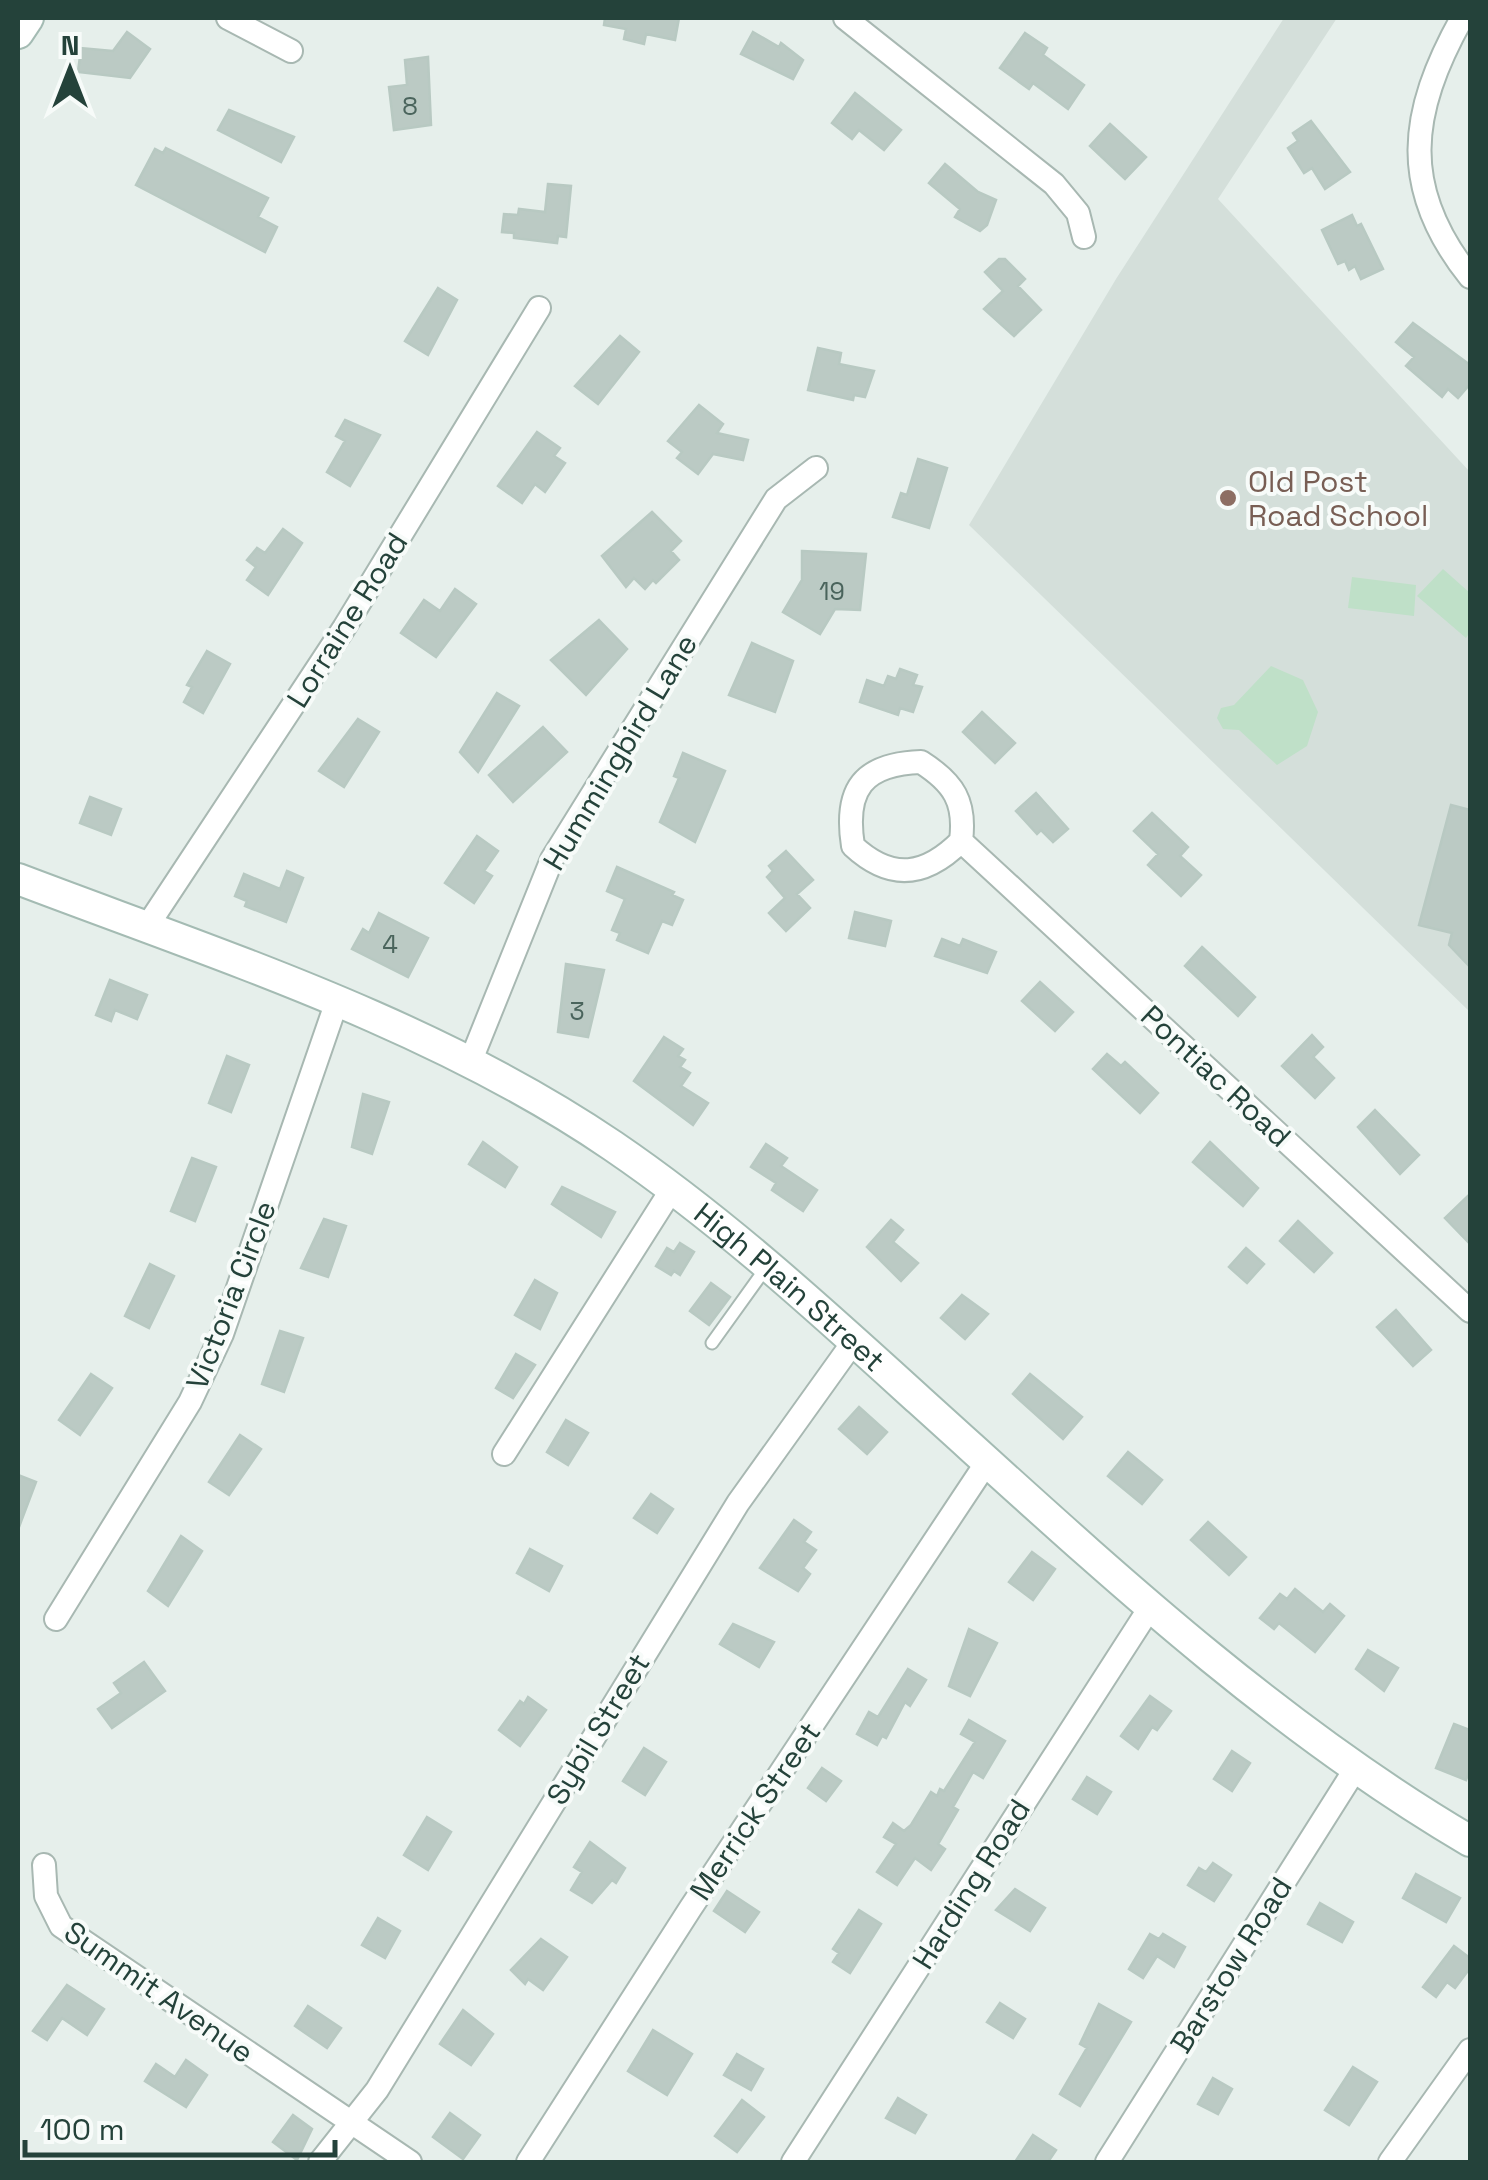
<svg xmlns="http://www.w3.org/2000/svg" width="1488" height="2180" font-family="'Space Grotesk',sans-serif">
  <style>
    .built { fill: #d4dfda }
    .green { fill: #bfe0c8 }
    .building { fill: #bbcac4; stroke: #b8c9c2; stroke-width: 2.5 }
    .lines { fill: none; stroke-linecap: round; stroke-linejoin: round }
    .lane-casing { stroke: #a8b8b2; stroke-width: 15 }
    .street-casing { stroke: #a8b8b2; stroke-width: 26 }
    .secondary-casing { stroke: #a4bbb3; stroke-width: 34 }
    .lane { stroke: #fff; stroke-width: 11 }
    .street { stroke: #fff; stroke-width: 22 }
    .secondary { stroke: #fff; stroke-width: 30 }
    .education-dot { fill: #8d6e63; stroke: #f7fbf9; stroke-width: 4 }
    .labels { text-anchor: middle; dominant-baseline: central; stroke-width: 8; stroke-linejoin: round; paint-order: stroke }
    .number-label { font-size: 25px; fill: #4a645c }
    .education-label { font-size: 30px; fill: #785e54; stroke: #f7fbf9; text-anchor: start }
    .street-label { font-size: 30px; fill: #24423a; stroke: #f7fbf9 }
  </style>
  <rect width="100%" height="100%" fill="#e6efeb"/>
  <path class="built" d="M1284,18H1337L1218,199L1470,472V1012L969,525L1116,279Z"/>
  <path class="green" d="M1443,569L1470,593V632L1466,638L1417,596Z
    M1352,577L1416,585L1414,616L1348,608Z
    M1271,666L1303,680L1318,712L1307,746L1277,765L1239,730L1223,729L1217,718L1221,708L1234,705Z"/>
  <path class="building" d="M605,18H679L675,40L646,34L644,44L624,39L626,29L604,25Z
    M127,32L150,49L130,78L78,72L81,48L113,51Z
    M753,32L779,47L781,43L803,60L793,79L741,54Z
    M1025,33L1047,48L1043,55L1084,85L1068,109L1033,83L1029,89L1000,68Z
    M428,57L431,125L394,130L389,87L407,85L405,60Z
    M855,93L901,130L884,150L859,130L852,139L832,123Z
    M229,110L294,137L281,162L218,130Z
    M1311,121L1350,172L1325,189L1312,168L1304,173L1288,148L1298,141L1293,133Z
    M1110,124L1146,157L1125,179L1090,146Z
    M166,148L268,198L258,217L277,227L265,252L136,185L155,149L163,153Z
    M945,164L978,192L996,200L987,225L980,231L955,217L960,209L929,183Z
    M548,184L571,186L566,237L558,236L557,243L514,238V233L502,232L504,214L518,215L519,209L545,212Z
    M1352,215L1357,226L1361,224L1383,269L1361,279L1355,266L1349,270L1345,261L1338,264L1322,230Z
    M999,259H1005L1025,279L1018,286L1041,310L1014,336L984,309L1003,291L985,272Z
    M438,288L457,300L428,355L405,341Z
    M1413,323L1470,365V384L1458,398L1448,389L1442,397L1406,366L1414,357L1396,342Z
    M620,336L639,352L598,404L575,386Z
    M818,348L841,353L839,364L874,371L865,397L854,395L853,400L808,390Z
    M699,405L723,424L717,433L748,440L743,460L713,454L698,474L677,458L682,452L668,441Z
    M345,420L380,435L350,486L327,472L345,441L336,436Z
    M537,432L560,448L554,456L565,463L545,492L535,484L522,503L498,486Z
    M918,459L947,468L929,528L893,517L901,493L907,495Z
    M652,512L681,541L671,551L679,560L656,583L653,580L645,589L634,578L626,587L602,556Z
    M283,529L302,543L268,595L247,580L256,567L247,560L257,548L265,553Z
    M802,551L866,554L860,610L835,609L820,634L783,612L802,580Z
    M455,589L476,604L436,657L401,633L424,600L440,611Z
    M599,620L627,649L586,695L551,660Z
    M752,643L793,661L775,712L729,695Z
    M207,651L230,664L203,713L184,702L192,687L187,685Z
    M900,669L917,675L913,685L922,687L913,712L900,708L898,715L860,702L867,680L884,686L888,676L896,679Z
    M497,693L519,706L478,772L460,752Z
    M982,712L1015,743L995,763L963,732Z
    M358,719L379,732L344,787L319,771Z
    M543,727L567,752L513,802L489,775Z
    M683,753L725,771L695,842L660,822L679,778L674,776Z
    M1036,793L1068,829L1053,842L1041,830L1037,834L1016,811Z
    M90,797L121,809L111,835L80,823Z
    M1451,805L1470,810V967L1449,945L1452,933L1419,925Z
    M1152,813L1188,847L1180,856L1201,875L1181,896L1148,865L1158,854L1134,831Z
    M477,836L498,851L484,871L492,876L474,903L445,883Z
    M786,851L813,880L797,894L810,908L786,931L769,913L785,898L767,877L773,871L769,866Z
    M617,867L674,892L672,895L683,900L672,925L662,921L648,953L617,940L620,933L612,930L625,899L607,891Z
    M287,871L303,878L286,922L245,906L247,901L235,896L244,874L280,889Z
    M855,912L891,921L885,946L849,938Z
    M379,913L428,938L408,977L352,949L363,929L369,933Z
    M942,939L960,946L963,939L996,952L987,973L935,956Z
    M1202,947L1255,997L1238,1016L1185,966Z
    M566,964L604,970L588,1037L558,1032Z
    M110,980L147,995L137,1019L115,1010L111,1021L96,1015Z
    M1040,982L1073,1012L1055,1031L1022,1001Z
    M1312,1035L1323,1047L1313,1057L1334,1078L1315,1098L1282,1066Z
    M664,1037L683,1049L678,1056L685,1060L680,1067L690,1073L681,1086L708,1103L693,1125L634,1081Z
    M1107,1054L1121,1066L1125,1062L1158,1093L1140,1113L1093,1069Z
    M227,1056L249,1065L231,1112L209,1103Z
    M363,1094L389,1102L372,1154L352,1147Z
    M1375,1110L1419,1155L1400,1174L1358,1127Z
    M483,1142L517,1167L505,1187L469,1164Z
    M1210,1142L1258,1188L1243,1206L1193,1162Z
    M766,1144L787,1158L781,1166L817,1190L803,1211L772,1190L776,1183L751,1167Z
    M192,1158L216,1167L195,1221L171,1211Z
    M562,1187L615,1212L601,1237L552,1204Z
    M1470,1194V1244L1445,1218Z
    M324,1219L346,1226L328,1277L301,1268Z
    M891,1220L903,1230L893,1242L918,1263L901,1281L867,1247Z
    M1298,1221L1332,1253L1314,1272L1280,1241Z
    M680,1243L694,1252L680,1275L674,1271L671,1275L656,1266L667,1248L674,1252Z
    M1246,1248L1264,1264L1247,1283L1229,1267Z
    M150,1264L174,1276L149,1328L125,1316Z
    M535,1280L557,1293L540,1329L515,1315Z
    M711,1283L730,1297L709,1325L690,1311Z
    M962,1295L988,1314L965,1339L941,1318Z
    M1396,1310L1431,1350L1413,1366L1377,1327Z
    M280,1331L303,1338L284,1392L262,1384Z
    M516,1354L535,1365L513,1398L496,1388Z
    M91,1374L112,1388L80,1435L59,1420Z
    M1030,1374L1082,1417L1063,1439L1013,1394Z
    M859,1407L887,1432L867,1454L839,1429Z
    M566,1420L588,1433L568,1465L547,1452Z
    M240,1435L261,1449L229,1495L209,1482Z
    M1128,1452L1162,1480L1142,1504L1108,1476Z
    M18,1475L36,1482L19,1527H18Z
    M651,1494L673,1509L657,1533L634,1518Z
    M794,1520L811,1532L804,1542L816,1550L803,1568L810,1574L798,1591L760,1568Z
    M1208,1522L1246,1557L1229,1575L1191,1540Z
    M181,1536L202,1551L168,1606L148,1591Z
    M530,1549L562,1566L549,1591L517,1573Z
    M1032,1552L1055,1569L1033,1600L1009,1582Z
    M1295,1589L1323,1612L1330,1604L1344,1616L1315,1652L1279,1623L1274,1629L1260,1618L1280,1594L1287,1599Z
    M733,1624L774,1642L759,1667L720,1644Z
    M969,1629L997,1643L970,1696L949,1686Z
    M1368,1650L1398,1668L1384,1691L1356,1669Z
    M144,1662L165,1691L112,1728L98,1709L121,1693L114,1683Z
    M908,1669L926,1680L910,1706L905,1702L886,1738L882,1736L877,1745L857,1734L869,1712L878,1717Z
    M1150,1696L1171,1711L1157,1730L1152,1727L1138,1749L1121,1736Z
    M528,1697L546,1710L520,1746L499,1730L520,1701L524,1704Z
    M969,1720L1005,1741L983,1778L973,1772L953,1807L958,1810L938,1844L945,1849L931,1870L915,1858L897,1885L877,1872L896,1844L884,1837L893,1823L904,1831L911,1825L931,1792L937,1796L940,1789L944,1791L975,1742L961,1734Z
    M1454,1724L1470,1730V1769L1466,1780L1436,1768Z
    M644,1748L666,1762L645,1795L623,1781Z
    M1232,1751L1250,1763L1232,1791L1214,1779Z
    M822,1768L841,1781L826,1801L808,1788Z
    M1087,1777L1111,1792L1097,1814L1073,1799Z
    M427,1817L451,1832L428,1870L404,1855Z
    M590,1842L625,1868L616,1883L612,1880L592,1903L571,1890L582,1872L574,1867Z
    M1213,1863L1231,1875L1214,1901L1188,1885L1199,1868L1206,1872Z
    M1416,1874L1460,1898L1446,1922L1403,1898Z
    M1015,1889L1045,1908L1030,1931L996,1910Z
    M727,1891L759,1912L745,1932L714,1911Z
    M1320,1903L1353,1922L1342,1942L1308,1924Z
    M859,1910L881,1924L850,1973L833,1962L839,1953L833,1949Z
    M378,1918L400,1931L385,1958L362,1945Z
    M1150,1934L1159,1939L1163,1934L1185,1947L1174,1967L1157,1956L1143,1978L1129,1969Z
    M541,1939L567,1957L543,1990L528,1979L525,1984L511,1970Z
    M1454,1946L1470,1958V1968L1455,1988L1447,1982L1436,1997L1423,1987Z
    M67,1985L104,2009L87,2035L62,2018L47,2040L33,2031Z
    M1000,2003L1025,2019L1013,2038L987,2022Z
    M1099,2004L1131,2022L1080,2106L1060,2094L1087,2048L1080,2044Z
    M308,2006L341,2028L327,2048L295,2026Z
    M463,2010L493,2034L471,2065L440,2044Z
    M653,2030L692,2054L667,2095L628,2071Z
    M737,2054L763,2069L751,2090L724,2075Z
    M186,2060L207,2075L186,2107L145,2081L156,2064L175,2077Z
    M1353,2067L1377,2082L1349,2125L1325,2110Z
    M1213,2078L1232,2089L1218,2114L1198,2104Z
    M898,2098L926,2115L915,2133L886,2118Z
    M742,2100L764,2117L737,2152L715,2136Z
    M450,2113L480,2135L463,2159L433,2137Z
    M293,2115L312,2129L297,2160L273,2142Z
    M1033,2135L1056,2150L1048,2162H1015Z"/>
  <g class="lines">
    <defs>
      <path id="lane" d="M712,1343L768,1265"/>
      <path id="street" d="M228,18L291,51
        M845,18L1054,184L1078,213L1084,237
        M1462,18C1409,113 1399,188 1470,277
        M921,762C954,783 966,802 961,841C926,876 892,882 853,846C844,789 863,764 921,762Z
        M961,841L1470,1311
        M146,928L344,628L539,308
        M469,1065L552,859L776,499L816,468
        M504,1454L672,1189
        M56,1619L190,1402L222,1334L336,1004
        M44,1865L46,1896L61,1926L410,2162
        M320,2162L377,2090L738,1503L854,1341
        M528,2162L690,1909L987,1462
        M793,2162L1151,1606
        M1107,2162L1356,1768
        M1390,2162L1470,2050"/>
      <g id="secondary">
        <path d="M18,33L28,18"/>
        <path id="s1" d="M18,879C218,955 434,1024 613,1146C723,1221 821,1311 919,1400C1093,1557 1267,1722 1470,1841"/>
      </g>
    </defs>
    <use href="#lane" class="lane-casing"/>
    <use href="#street" class="street-casing"/>
    <use href="#secondary" class="secondary-casing"/>
    <use href="#lane" class="lane"/>
    <use href="#street" class="street"/>
    <use href="#secondary" class="secondary"/>
  </g>
  <circle class="education-dot" cx="1228" cy="498" r="10"/>
  <g class="labels">
    <g class="number-label">
      <text x="410" y="106">8</text>
      <text x="832" y="591">19</text>
      <text x="390" y="944">4</text>
      <text x="577" y="1011">3</text>
    </g>
    <g class="education-label">
      <text x="1248" y="481">Old Post<tspan x="1248" dy="34">Road School</tspan></text>
    </g>
    <g class="street-label">
      <text transform="translate(347 620) rotate(-58)">Lorraine Road</text>
      <text transform="translate(620 752) rotate(-59)">Hummingbird Lane</text>
      <text transform="translate(1216 1076) rotate(43)">Pontiac Road</text>
      <text stroke="none"><textPath href="#s1" startOffset="880">High Plain Street</textPath></text>
      <text transform="translate(231 1295) rotate(-69)">Victoria Circle</text>
      <text transform="translate(598 1729) rotate(-59)">Sybil Street</text>
      <text transform="translate(755 1811) rotate(-56)">Merrick Street</text>
      <text transform="translate(971 1884) rotate(-58)">Harding Road</text>
      <text transform="translate(1231 1965) rotate(-58)">Barstow Road</text>
      <text transform="translate(159 1992) rotate(35)">Summit Avenue</text>
    </g>
  </g>
  <rect width="1488" height="2180" fill="none" stroke="#24423a" stroke-width="40"/>
  <g transform="translate(70 70)" stroke="#f7fbf9" stroke-width="8" paint-order="stroke">
  <path d="M0-8L18 38L0 25L-18 38Z" fill="#24423a"/>
  <text y="-15" font-size="28" font-weight="bold" text-anchor="middle" fill="#24423a">N</text>
  </g>
  <path d="M25 2140v15h310v-15" fill="none" stroke="#24423a" stroke-width="5"/>
  <text x="40" y="2140" font-size="30" fill="#24423a" stroke="#f7fbf9" stroke-width="8" paint-order="stroke">100 m</text>
</svg>
